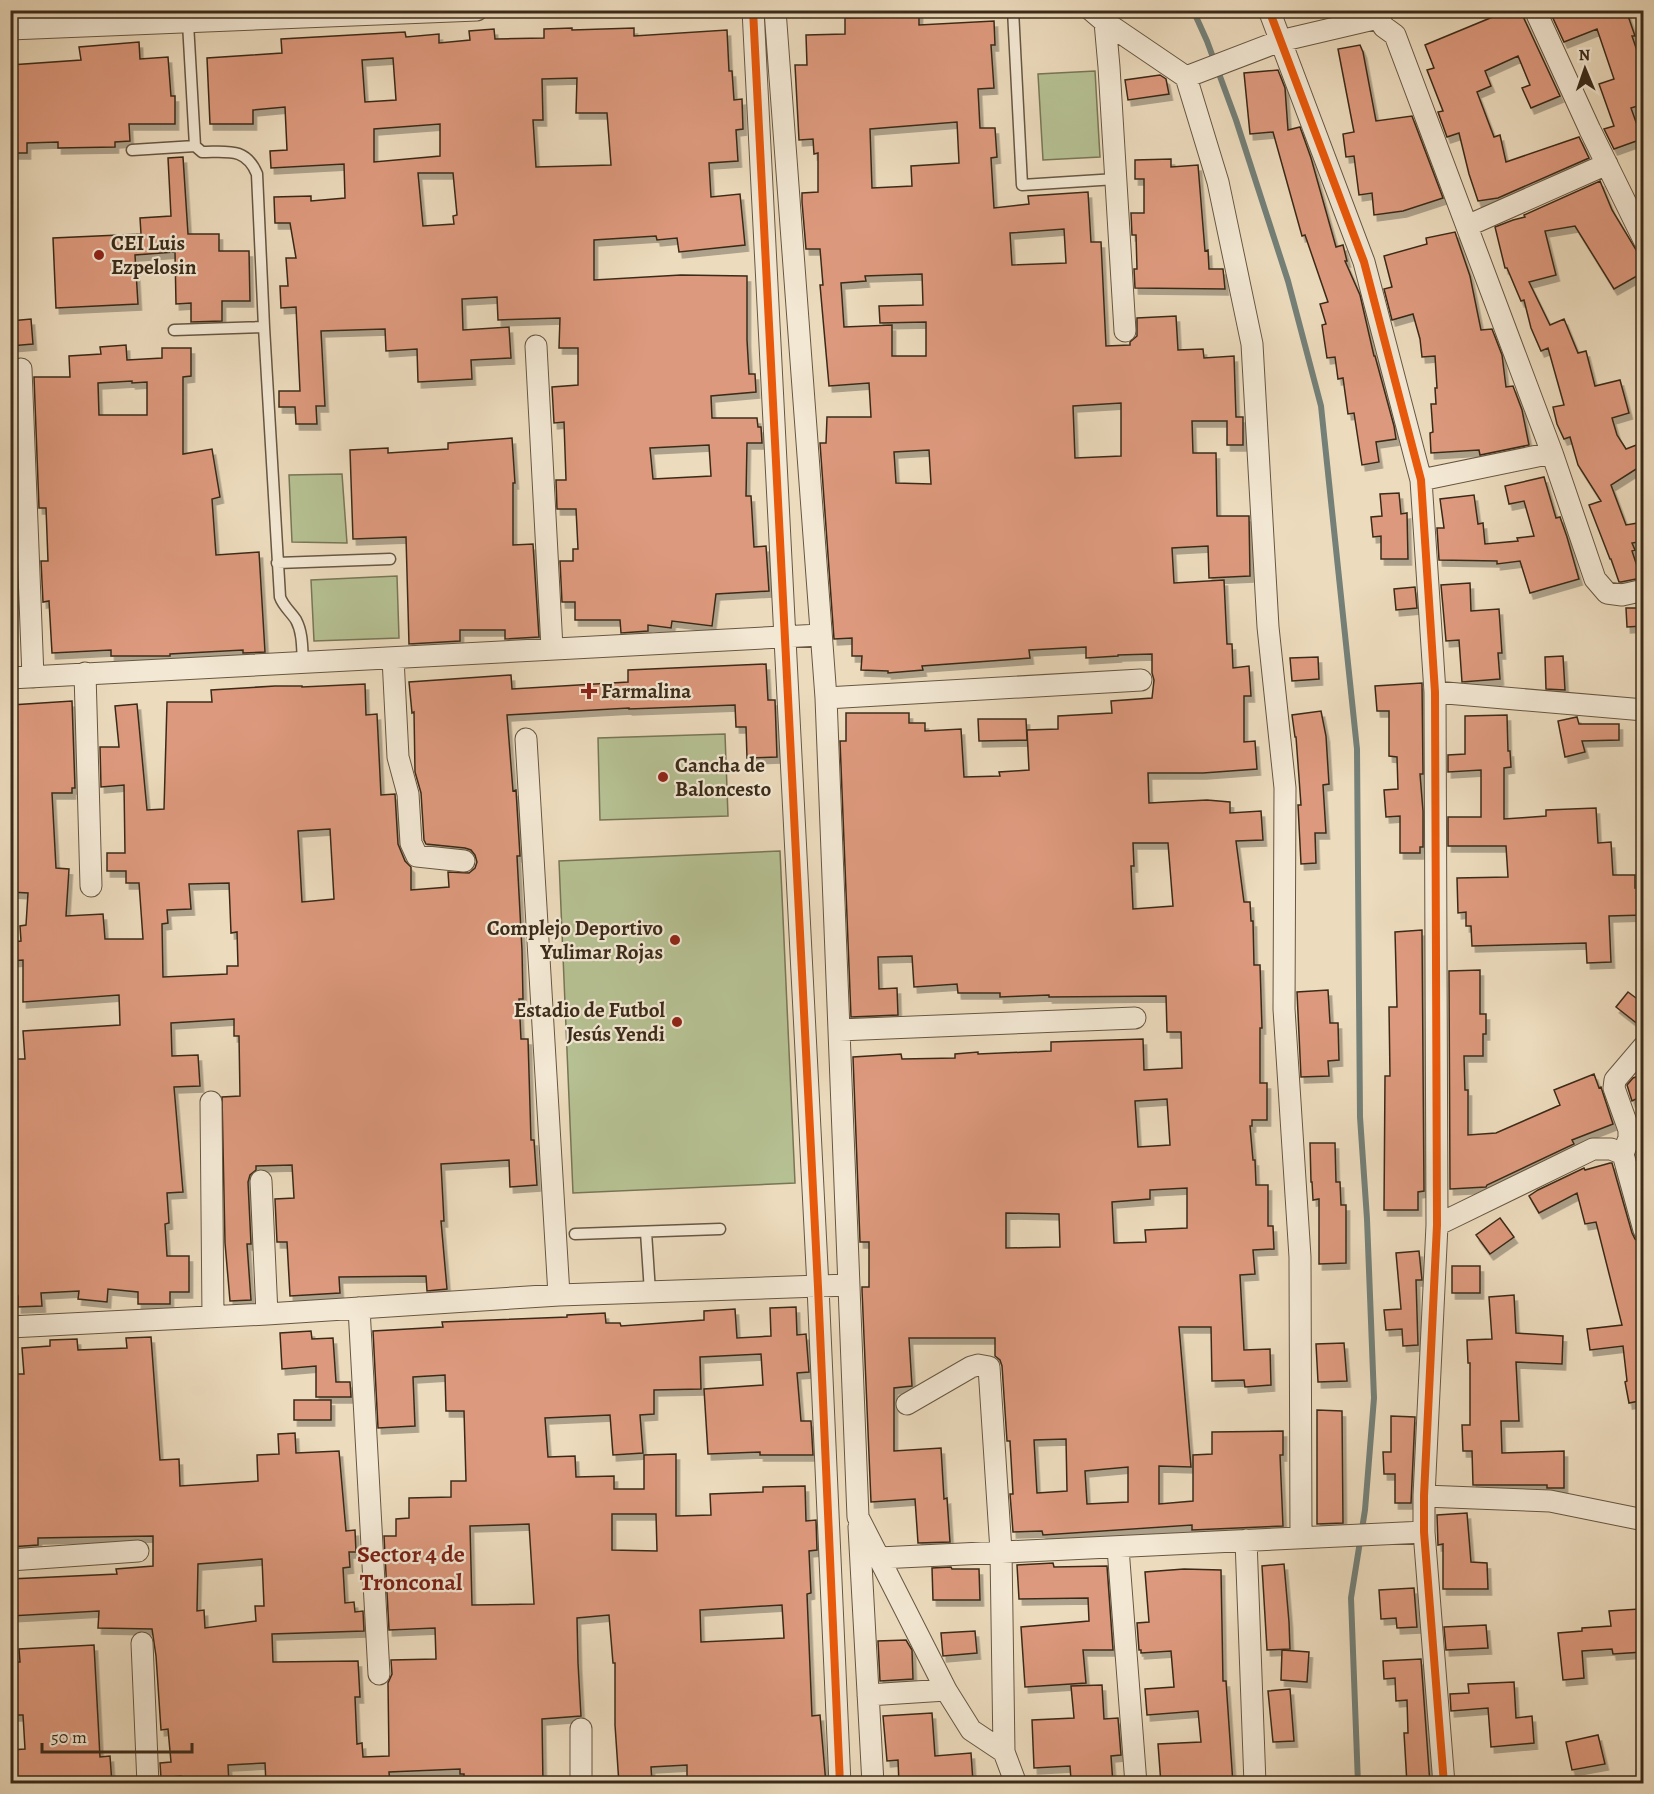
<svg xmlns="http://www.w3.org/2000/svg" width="1654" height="1794" font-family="Alegreya,serif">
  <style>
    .green { fill: #b6c193; stroke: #787656; stroke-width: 1.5 }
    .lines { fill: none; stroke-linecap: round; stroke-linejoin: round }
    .stream { stroke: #748078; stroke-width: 6 }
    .building { fill: #dd997d; stroke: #3b2b19; stroke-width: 1.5; fill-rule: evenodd; filter: url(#shadow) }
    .service-casing { stroke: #675742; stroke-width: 13 }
    .minor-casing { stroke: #675742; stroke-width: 23 }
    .service { stroke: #f3e8d4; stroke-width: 10 }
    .minor { stroke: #f3e8d4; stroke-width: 21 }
    .cycleway-casing { stroke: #f3e8d4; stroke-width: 11 }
    .cycleway { stroke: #e8590c; stroke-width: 8 }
    .poi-dot { fill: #8f2418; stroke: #f3e8d4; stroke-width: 2 }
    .labels { text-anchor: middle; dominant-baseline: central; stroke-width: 4.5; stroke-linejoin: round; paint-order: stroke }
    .poi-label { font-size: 21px; font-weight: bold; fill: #3b2b19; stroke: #f3e8d4; text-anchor: start }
    .quarter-label { font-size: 24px; font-weight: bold; fill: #7a1f14; stroke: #f3e8d4 }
  </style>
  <defs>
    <filter id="shadow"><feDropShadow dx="3.5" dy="6" stdDeviation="0" flood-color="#0004"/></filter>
  </defs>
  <rect width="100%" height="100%" fill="#ecdbbd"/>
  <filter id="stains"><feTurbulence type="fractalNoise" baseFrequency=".00333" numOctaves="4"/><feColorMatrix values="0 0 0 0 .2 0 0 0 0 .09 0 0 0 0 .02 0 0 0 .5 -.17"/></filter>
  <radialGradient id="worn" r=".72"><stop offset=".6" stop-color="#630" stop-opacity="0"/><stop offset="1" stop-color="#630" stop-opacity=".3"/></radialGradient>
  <path class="green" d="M1095,71L1100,157L1043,160L1038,74Z
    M342,474L347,543L292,542L289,475Z
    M397,576L399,638L314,641L311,580Z
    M725,734L728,816L600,820L598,738Z
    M780,851L795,1183L573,1193L559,861Z"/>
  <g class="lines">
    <path class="stream" d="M1193,10L1207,41L1236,120L1288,281L1321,406L1357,749L1360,1117L1367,1219L1374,1398L1365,1510L1351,1598L1358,1784"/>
  </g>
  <path class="building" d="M899,10H919V25L994,21L995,45H991L994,88L978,89L980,128H995L997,157L991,158L994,208L1029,204L1028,196L1088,192L1091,242H1101L1106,346L1130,345V342L1137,336V318L1176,316L1178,350L1203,349L1204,358L1234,356L1236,417H1243V445H1227V421H1192L1193,453H1216L1217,516H1249L1250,576L1209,578L1208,546L1172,548L1174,583L1224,580L1227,644H1232L1233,668L1249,666L1251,696H1244V742L1255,741L1257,769L1203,773H1148L1149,803L1207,800L1230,802V813L1261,811L1263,840L1236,841L1244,902H1250L1251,921H1253L1254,965H1260L1262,1028H1260V1083H1267V1120H1252V1126H1250L1253,1160H1255L1256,1185H1268V1226H1273L1274,1249L1253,1250L1255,1274L1240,1275L1244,1350L1270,1349L1271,1385L1245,1387L1244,1380L1212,1381L1211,1327H1179L1191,1467L1159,1466V1504L1193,1501V1455L1212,1454V1432L1283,1431V1455H1280L1283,1526L1192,1530V1525L1043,1535L1042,1531L1013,1532L1010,1494H1013L1010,1441H1007L1002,1366L1000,1360L995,1356V1338H909L912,1386L894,1388V1451L941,1448L944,1499L947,1498L950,1542L918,1543L915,1499L871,1502L862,1290V1287H869V1242H860L853,1057L901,1054L902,1059L955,1058V1054L978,1052V1054L1051,1051V1042L1143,1039L1144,1070L1182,1068L1181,1032H1167L1166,996L1049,997V995L1000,997V993H958L957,984L914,987L912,956L878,957L879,989L897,988L898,1015L851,1017L840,741H846V713H909V723H925V731L961,729L964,777L1000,776L999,772L1029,770L1027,730L1058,729V716L1112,713L1111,701L1152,698L1154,680L1152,673V654L1118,655V656L1086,658V647L1029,650L1030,658L922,666L923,670L888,673V671L861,670L862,656H852V638L834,639L820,443H826L827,417H871L869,383L829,386L820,285H823L820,249H806L802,202V193L818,192V153L814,154L813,139L799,140L795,65H807L806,35L845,34V18L900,17ZM957,122L959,163L911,166L912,186L872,188L870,129ZM1064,229L1066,263L1012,265L1010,233ZM922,274L923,305L879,306L880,323L926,322V356H892V325L844,327L841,283L866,281L865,276ZM1121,403V456L1075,458L1073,406ZM929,450L931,484L896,483L894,452ZM1133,843H1168L1173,906L1133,909L1131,866H1134ZM1167,1099L1170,1145L1138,1147L1135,1101ZM1187,1188V1228L1145,1230L1146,1242L1114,1243L1112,1202L1150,1199V1190ZM1006,1213L1059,1214L1060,1247L1006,1248ZM1066,1439L1067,1491L1037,1493L1034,1440ZM1128,1467V1502L1087,1504L1085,1471Z
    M1503,10H1520L1560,96L1531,108L1522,88L1530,85L1518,56L1485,71L1491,86L1477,92L1494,137L1500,135L1506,162L1579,137L1589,158L1498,198L1478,201L1469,174L1459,133L1447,137L1438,112L1443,111L1427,70L1434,68L1425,45L1495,16L1494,14Z
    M1565,10H1626L1635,36H1632L1644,71V104L1631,108L1642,139L1614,149L1604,129L1614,126L1599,84L1614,79L1597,29L1564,42L1552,16Z
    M572,28V30L634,28V36L727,30L729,71H732L734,100L742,99L743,129L736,130L738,161L709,163L711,197L740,194L745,245L679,252L677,238L657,240L656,236L594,240V280L681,275L747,276V340L749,374H755L756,392L711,396L712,418H757L758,427H761L762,443H747L746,496H751L754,547L766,546L769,591L716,594L712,626L672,621L671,628L648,625V631L621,633L620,620H575V602H562L560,561H573V549H578L576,509H557L556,480H566L564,422L554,423L552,387L578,385V348H559L560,318L498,320L497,297L462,299L463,330L509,327L511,358L471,360L472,379L418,382L417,349L386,351L385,329L321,331L325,406H316L317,424H296L295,407H279V391H300L296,307L281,308L280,286H288L286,258H296L290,223H275L274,197L311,196V201L345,198L344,164L271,168L270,151L287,150L285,107L253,110V124H210L207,58L282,53L281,39L405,32L406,37L439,34V43L470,40L469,31L494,29L495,39L544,38V29ZM393,58L396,100L365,102L362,60ZM577,78L576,113H607L611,165L536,167L533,120H543L542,79ZM440,124V156L374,162V129ZM418,173H453L457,215L453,216L454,224L423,226ZM709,445L711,476L653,479L650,448Z
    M139,42L140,59L168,57L171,96H175V124H129L130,141L115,142V147L58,148V142L27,143V153H10V65L81,60L79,47Z
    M1360,45L1363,52L1376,121L1412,116L1443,198L1403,211L1374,215L1372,193L1359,195L1354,156L1346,157L1343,134L1354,132L1338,49Z
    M1278,70L1285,88L1288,130L1300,127L1311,158L1336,247L1343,245L1347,261H1345L1360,295L1374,356H1375L1394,426L1396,439L1376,442L1379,462L1362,465L1354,413L1348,414L1343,378L1338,379L1335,357L1327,358L1322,325L1326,324L1320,304L1328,302L1305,235L1302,236L1273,132L1250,134L1244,73Z
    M1160,75L1166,79L1169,94L1128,100L1125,80Z
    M183,157L188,234H219V251H249L250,301H222V321L191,322V303L176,304L175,252L135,255L138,304L56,308L53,238L141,234L140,218L171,216L168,158Z
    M1171,159V167L1198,165L1205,251L1208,250L1209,269H1223L1225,289L1135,288L1134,269H1137L1136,235H1132L1131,213H1144V179H1135V160Z
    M1600,181L1612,210L1644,263V272L1614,289L1575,226L1545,231L1556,275L1529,282L1550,325L1564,319L1578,353L1586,351L1595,386L1620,380L1629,413L1612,418L1617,435L1626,449L1644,442V464L1611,485L1626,525L1644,522V541L1632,543L1635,550L1632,551L1641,578L1621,582H1619L1611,559H1610L1589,505L1601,501L1578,465L1570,437L1564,439L1557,424L1553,407L1564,405L1548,348L1541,351L1531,328L1524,300L1521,301L1507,268H1505L1495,227L1513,220L1525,217L1524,215Z
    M1455,232L1470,276L1481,330L1492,329L1502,355L1506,387L1513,386L1522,410L1529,445L1480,455L1479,450L1431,453L1430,433L1433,432L1431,404H1436L1435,388H1437L1435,356L1422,357L1420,339L1413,314L1392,320L1384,289L1392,287L1384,256L1427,244L1426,238Z
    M31,319L33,344L10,346V321Z
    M126,345L127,360L162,358V348H191V376L183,377V454L212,449L220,497L212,499L216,555L259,552L265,652L243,653V650L170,654V656H111V650L52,653L49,601L43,602L41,561H48L46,508H39L34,377H70L69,356L101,354L100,347ZM132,381V383L147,382V415H99L98,383Z
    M512,438L515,483H513V545L533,544L539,637L505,639V630H460V641L409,644L406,537L353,539L350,450L388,448V453L448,449V443Z
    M1544,477L1556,518L1560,517L1567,537L1579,579L1530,593L1520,561L1497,564V561L1439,560L1437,528H1444L1440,499L1474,495L1478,524L1483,523L1485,544L1518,541L1517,538L1534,536L1524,501L1509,504L1505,486Z
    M1399,493L1401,514L1407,513L1408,559H1381V536L1373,537L1371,517L1382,516L1380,494Z
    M10,563H16L17,603H10Z
    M1470,583L1471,611L1499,609L1502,653H1498L1500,679L1462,682L1459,640L1446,641L1441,585Z
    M1415,587L1417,608L1396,610L1394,589Z
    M1626,608H1642L1643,626L1627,627Z
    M1563,656L1565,690L1546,689L1545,657Z
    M1318,657L1319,679L1292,681L1290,658Z
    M766,664L768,700H775L777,757L747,758L746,727H736L735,705L629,709V708L507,715L513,791L516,790L520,856H517L522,950L523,999H519L521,1039H528L531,1140H534L537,1185L510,1187L509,1160L441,1164L444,1221H441L447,1289L427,1291L426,1276L339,1277L340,1293L290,1296L287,1242H277L275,1199L294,1198L292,1165L256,1166V1170L250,1175L248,1182L251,1244H247L251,1300L230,1301L225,1243L222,1097L240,1096L239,1036H234V1019L171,1023L172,1056L198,1055L200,1086L174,1087L183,1192L167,1193L169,1223L165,1224L167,1256H189V1292H170V1304H138V1292L108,1289L107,1302L78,1299L79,1291L41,1293L42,1306L18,1307V1296L10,1297V1110H15L11,1059H25L23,1031L120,1025L119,995L23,1002V960L10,961V942L21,941L20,926L26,925L28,893L10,892V768L14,767L11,705L72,701L75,788H72V793H52L56,868L69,869L66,916L103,914L105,939H143L139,883H126V871H107V853H125L124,785L101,787L100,747H119L115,706L137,704L147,810L164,809L167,702H212L211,690L275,686H302V687L365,684L366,715L377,714L381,795L395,794L398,844L405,861L411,867V890L449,887L448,872L469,873L475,868L477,862L475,855L471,850L465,848L426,844L424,840L421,793L415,772L414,712L412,713L409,682L511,675L512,689L628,682V670ZM330,829L334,899L302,902L298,831ZM229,883L231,933L237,932L238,966H227V974L163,977L162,924L168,923L167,910L191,909L189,884Z
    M1422,683L1423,774H1420L1423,811V847H1420V853H1400V816L1386,817L1384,790L1398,789L1397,757L1389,756V711H1377L1375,686Z
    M1321,711L1326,736L1329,784L1323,785L1326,833H1315L1316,863L1301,864L1298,805H1301L1296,737H1295L1292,715Z
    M1507,715L1508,751H1510L1511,767L1504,768V819L1546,816V810L1596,808L1598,843L1611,842L1613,875H1635V888H1644V915L1609,916L1611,962L1587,963L1586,943L1472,946L1471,926H1466V912L1458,913L1457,878L1508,877L1506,846H1448V817H1481V770L1448,772V755L1465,754V716Z
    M1577,717L1579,724H1619V740L1582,741L1585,752L1565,757L1558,721Z
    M978,719H1026L1027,740L979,741Z
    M1422,930L1424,1191L1418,1192V1210H1384L1385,1076H1390L1389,1007H1397L1395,932Z
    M1480,970V1014H1486V1034H1483V1056H1464L1465,1090H1468V1135L1496,1133L1560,1105L1554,1090L1594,1074L1599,1088L1601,1087L1613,1124L1572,1140L1574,1144L1487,1185L1486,1187L1450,1189L1449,971Z
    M1328,990L1330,1023H1338L1339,1060L1328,1061L1329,1076L1301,1077L1297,992Z
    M1628,992L1644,1004V1029L1616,1007Z
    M1644,1074V1095L1632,1101L1627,1085L1633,1078Z
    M1310,1143H1335L1336,1182H1340L1341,1205H1346V1263L1319,1264V1199L1313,1200L1312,1182H1311Z
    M1610,1163H1612L1632,1233L1635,1239L1639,1242L1644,1257V1297L1640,1298L1641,1351L1644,1350V1400L1629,1403L1625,1382L1627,1381L1623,1346L1590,1350L1587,1329L1622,1325L1596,1222L1585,1224L1577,1193L1539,1213L1529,1196L1538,1190L1584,1168L1585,1170Z
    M1500,1218L1514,1237L1490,1254L1476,1235Z
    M1419,1251L1422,1280H1416L1418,1345L1403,1346L1402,1329L1386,1330L1384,1310L1401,1309L1396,1253Z
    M1452,1266H1480V1293H1452Z
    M1514,1295L1516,1333L1563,1336L1562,1364L1516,1362L1519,1421H1501L1502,1453L1564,1451V1488H1547V1485H1473L1472,1451H1463L1462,1425H1470V1363H1468L1467,1340L1492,1339L1489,1297Z
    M796,1307L797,1335L806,1334L809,1372L797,1373L801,1421H811L813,1455H760V1452L708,1454L704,1389L763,1385L761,1354L700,1357L701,1389L654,1390V1414L640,1415L643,1453L613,1455L610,1415L545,1418L548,1457L575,1456L576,1477L614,1476V1489H644V1455L676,1454V1516L711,1515L710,1494L763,1492V1487L805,1486L806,1521L816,1520L817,1550L809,1551L811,1593L807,1594L812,1716L820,1715L826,1784H687V1765L651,1767L652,1782L619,1784L615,1725V1663H613L609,1615L577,1618L578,1663L581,1716L542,1719L543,1784H464V1774H460V1769L389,1772L390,1784H266L265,1763L228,1765L229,1784H181V1776L161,1778L160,1763L171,1762L168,1729L161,1730L156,1656L152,1629L98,1628L99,1611L10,1616V1579L117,1574L116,1569L153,1566V1536L38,1538V1545L10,1547V1374H24L22,1348L50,1346V1340L77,1339L78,1350L127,1348L126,1338L151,1337L160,1460L179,1459L180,1486L258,1481L257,1455L279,1454L278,1434L295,1433L296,1453L339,1451L346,1531L355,1530L356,1552H349L350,1567L343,1568L345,1603L354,1602L355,1612L363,1611L364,1631L272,1634L273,1662L358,1661L360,1697H355L357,1744L362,1743L363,1757L389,1756L388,1683L392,1674L391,1660L436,1659L435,1628L389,1630L384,1536H396V1519L409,1518V1498L451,1497V1481H466L464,1411H446L445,1375L413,1377L415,1426L378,1428L373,1331L443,1327L442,1322L567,1317V1315L605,1313L606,1323H620L621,1326L704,1320V1311L735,1309L737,1338L771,1336L770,1308ZM612,1514H656L657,1551L612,1550ZM529,1524L534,1604L472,1605L470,1526ZM262,1559L264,1606H255L256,1621L205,1628L204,1610L197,1611L198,1564ZM782,1605L784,1638L701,1642L700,1610Z
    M311,1331L312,1339L333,1338L336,1382H350L351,1397H316V1366L282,1369L280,1333Z
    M1344,1343L1347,1381L1318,1382L1316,1344Z
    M294,1400H331V1420H294Z
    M1317,1410L1342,1411L1343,1523L1317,1524Z
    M1391,1416L1415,1417L1411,1503H1395V1474H1384L1383,1452H1391Z
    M1467,1513L1471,1562L1487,1563L1488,1589H1443V1544L1438,1545L1437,1515Z
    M1053,1563L1054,1567L1107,1566L1113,1650H1083L1086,1683L1025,1687L1021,1627L1089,1621L1088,1598L1019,1599L1017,1565Z
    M1284,1564L1289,1622L1290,1649L1267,1650L1262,1566Z
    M951,1567L952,1569H979L980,1600H933L932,1568Z
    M1184,1569L1221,1570L1223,1681H1226L1233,1784H1161L1158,1744L1201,1742L1198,1711L1147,1715L1145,1689L1174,1687L1171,1651L1141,1653V1650H1139L1137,1623L1149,1622L1145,1572Z
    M1414,1588L1417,1627L1397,1628L1396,1618L1381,1619L1379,1590Z
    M1639,1609L1643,1652L1613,1654L1612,1649L1582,1651L1584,1678L1563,1680L1558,1633L1582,1631V1628L1611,1626L1609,1611Z
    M1486,1625L1488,1648L1446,1650L1444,1627Z
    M975,1631L977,1653L943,1656L941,1633Z
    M906,1640L912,1650L913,1679L880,1681L878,1641Z
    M94,1645L100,1757L110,1756L112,1784H10V1750L25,1749L23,1715H13L10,1662H20L19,1649Z
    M1282,1650L1309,1652L1307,1682L1281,1680Z
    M1421,1659L1430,1784H1407L1404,1733H1408L1407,1700L1396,1701L1395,1678L1384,1679L1383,1661Z
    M1514,1682L1516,1718L1532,1716L1534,1743L1491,1747L1488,1708L1451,1711L1450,1694L1469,1693L1468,1684Z
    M1102,1685L1104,1719L1118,1718L1121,1755L1111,1756L1113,1784H1094V1778L1071,1780L1070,1766L1034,1768L1032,1720L1074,1718L1071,1686Z
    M1290,1689L1294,1741L1273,1742L1268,1691Z
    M932,1713L935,1756L971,1753L973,1782L899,1784L898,1760L887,1761L883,1716Z
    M1598,1735L1605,1764L1572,1770L1566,1742Z"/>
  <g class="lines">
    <defs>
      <path id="service" d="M1013,10L1022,185L1116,179
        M188,23L195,146L202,152C227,152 246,147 257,174L264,327L280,597C283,606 291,612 296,620C303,633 302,649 303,663
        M132,150L195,146
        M174,330L264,327
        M277,563L390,559
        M646,1232L650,1292
        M575,1234L720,1229"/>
      <path id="minor" d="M753,10L818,1287L840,1784
        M775,10L826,698L858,1517L879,1558
        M1091,10L1105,22L1186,77L1280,41L1378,18L1384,27L1395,35L1552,453L1595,579L1607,593L1622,595L1644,590
        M1269,10L1364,262L1421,480L1435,692L1437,1225L1424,1496V1532L1444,1784
        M1535,10L1590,130L1644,240
        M1105,22L1109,67L1125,331
        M10,29L477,10
        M1186,77L1218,182L1252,344L1268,627L1285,788L1284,1009L1300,1257L1301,1537
        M1467,226L1607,164
        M536,346L552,648
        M21,369L33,677
        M1421,480L1552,453
        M393,658L398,757L408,794L411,843L417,856L464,861
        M85,673L91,886
        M10,678L820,635
        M1435,692L1644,710
        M826,698L1141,680
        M526,739L559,1295
        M839,1030L1135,1018
        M211,1102L213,1316
        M1623,1154L1629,1138V1130L1614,1088L1615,1080L1644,1046
        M261,1181L267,1314
        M1437,1225L1593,1149H1611L1623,1154L1644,1230
        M359,1308L379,1674
        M10,1327L267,1314L559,1295L849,1285
        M907,1404L971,1367L978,1365L989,1367L1001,1551L1004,1752L1016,1784
        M1424,1496L1550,1501L1644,1520
        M859,1527L873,1784
        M1246,1540L1255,1784
        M1118,1548L1136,1784
        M10,1560L138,1551
        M142,1643L148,1784
        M868,1695L946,1690
        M581,1729V1784
        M1004,1752L971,1730L946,1690L879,1558L1424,1532"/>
    </defs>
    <use href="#service" class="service-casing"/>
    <use href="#minor" class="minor-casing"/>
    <use href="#service" class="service"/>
    <use href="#minor" class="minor"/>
    <defs>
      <path id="cycleway" d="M753,10L818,1287L840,1784
        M1269,10L1364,262L1421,480L1435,692L1437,1225L1424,1496V1532L1444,1784"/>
    </defs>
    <use href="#cycleway" class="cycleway-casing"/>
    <use href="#cycleway" class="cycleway"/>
  </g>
  <g class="poi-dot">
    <circle cx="99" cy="255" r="6"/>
    <path d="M586 682h6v6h6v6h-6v6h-6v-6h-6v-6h6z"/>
    <circle cx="663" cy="777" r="6"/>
    <circle cx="675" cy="940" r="6"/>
    <circle cx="677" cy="1022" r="6"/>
  </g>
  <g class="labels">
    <g class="poi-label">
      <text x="111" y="243">CEI Luis<tspan x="111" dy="24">Ezpelosin</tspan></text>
      <text x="601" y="691">Farmalina</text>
      <text x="675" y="765">Cancha de<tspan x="675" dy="24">Baloncesto</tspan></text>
      <text x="663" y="928" text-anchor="end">Complejo Deportivo<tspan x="663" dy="24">Yulimar Rojas</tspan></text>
      <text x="665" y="1010" text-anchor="end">Estadio de Futbol<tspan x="665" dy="24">Jesús Yendi</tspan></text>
    </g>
    <g class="quarter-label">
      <text x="411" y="1554">Sector 4 de<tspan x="411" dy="28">Tronconal</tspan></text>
    </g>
  </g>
  <rect width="1654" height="1794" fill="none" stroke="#ecdbbd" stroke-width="36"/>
  <rect x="12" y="12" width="1630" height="1770" fill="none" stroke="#3b2b19" stroke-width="3"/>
  <rect x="18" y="18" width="1618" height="1758" fill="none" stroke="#3b2b19" stroke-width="1.5"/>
  <g transform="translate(1585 69) rotate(358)" stroke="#f3e8d4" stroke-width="4.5" paint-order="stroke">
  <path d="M0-4.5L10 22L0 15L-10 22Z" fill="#3b2b19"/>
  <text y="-9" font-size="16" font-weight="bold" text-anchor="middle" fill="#3b2b19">N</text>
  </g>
  <path d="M42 1743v9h150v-9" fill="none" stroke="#3b2b19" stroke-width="3"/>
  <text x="51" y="1743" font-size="18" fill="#3b2b19" stroke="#f3e8d4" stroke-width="4.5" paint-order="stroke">50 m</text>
  <rect width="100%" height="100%" filter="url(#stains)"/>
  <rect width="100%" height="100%" fill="url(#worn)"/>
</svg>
